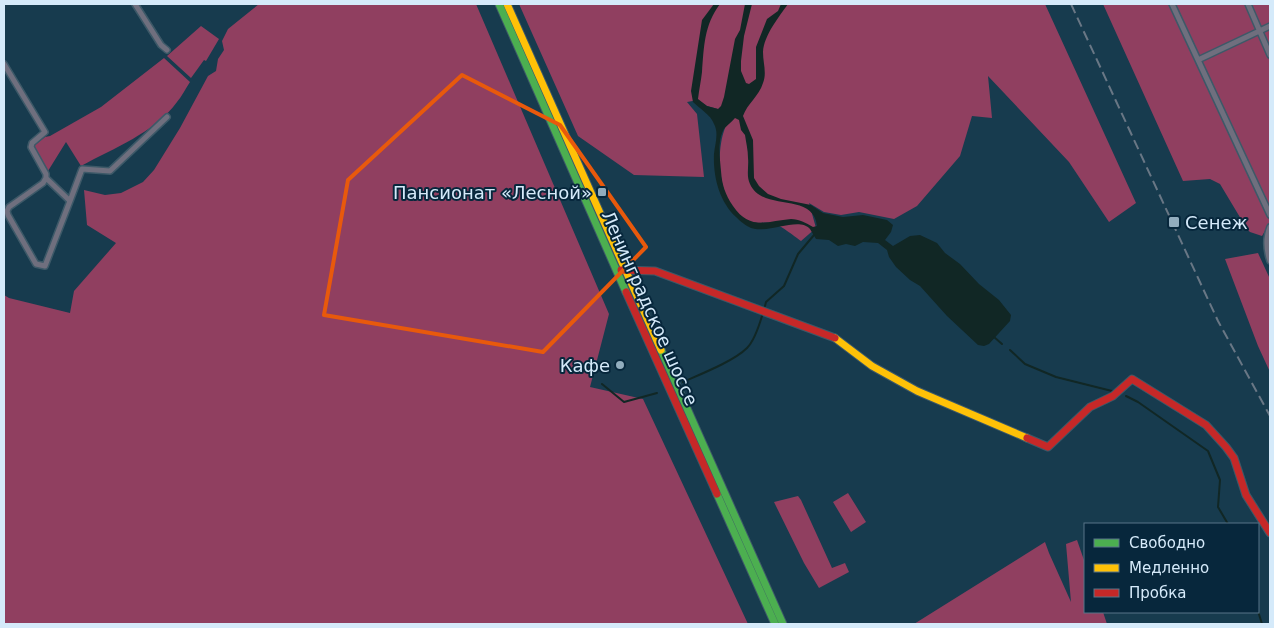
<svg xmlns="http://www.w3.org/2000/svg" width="1274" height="628" font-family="'DejaVu Sans',sans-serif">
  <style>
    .green { fill: #903f60 }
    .water { fill: #112725; fill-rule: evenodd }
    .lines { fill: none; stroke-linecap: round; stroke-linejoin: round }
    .stream { stroke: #112725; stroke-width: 2 }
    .street-casing { stroke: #3d5968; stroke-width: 8 }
    .fast-casing { stroke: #3d5968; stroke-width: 9 }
    .slow-casing { stroke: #3d5968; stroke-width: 9 }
    .jam-casing { stroke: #3d5968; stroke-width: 9 }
    .street { stroke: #6f6f7e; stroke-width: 5 }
    .fast { stroke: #4caf50; stroke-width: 7 }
    .slow { stroke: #ffc107; stroke-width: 7 }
    .jam { stroke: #c62828; stroke-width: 7 }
    .rail { stroke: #697785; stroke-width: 2; stroke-dasharray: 10 5; stroke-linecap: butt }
    .marked { fill: none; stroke: #e8590c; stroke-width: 4; stroke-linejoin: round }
    .poi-dot { fill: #92adbe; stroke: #07273c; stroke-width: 2 }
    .labels { text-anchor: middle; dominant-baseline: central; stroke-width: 4; stroke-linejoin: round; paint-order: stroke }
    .poi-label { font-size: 18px; fill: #d5eafa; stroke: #07273c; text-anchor: end }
    .street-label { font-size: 18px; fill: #d5eafa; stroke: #07273c }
  </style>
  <rect width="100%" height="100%" fill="#173b4e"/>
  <path class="green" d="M259,4H476L609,314L590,387L643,399L748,624H4V295L9,298L70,313L74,291L116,243L87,225L84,190L105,195L121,193L143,182L154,170L180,128L208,76L216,71L218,59L224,50L222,41L228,29Z
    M519,4H1045L1136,203L1109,222L1069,162L988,76L992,118L972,116L960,156L917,206L894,219L859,212L841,215L824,212L809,203L816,228L801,241C794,236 779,224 772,223C762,221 757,226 745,219C718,204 715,154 725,128L718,109L707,106L698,100L687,102L697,114L704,177L634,175L578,136Z
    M1103,4H1270V209L1267,213L1270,222L1262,236L1250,232L1247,229L1220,184L1210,179L1183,181Z
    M201,26L219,39L206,61L204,60L191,78L167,56Z
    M164,58L190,82C186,88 182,96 177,102C154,133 114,148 81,166L66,142L48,171L34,148L35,145L45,137L50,136L101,107Z
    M1258,253L1270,279V372L1258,346L1225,259Z
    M848,493L866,522L851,532L833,502Z
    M798,496L801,500L832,568L845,563L849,572L819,588L804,563L774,502Z
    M1077,540L1085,563V612H1103L1107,624H914L1045,542L1049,553L1071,602L1066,544Z"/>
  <path class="water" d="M714,4H720C704,25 704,47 702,72C701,81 699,90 698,99L707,106L718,109L721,106L724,97L735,39L740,30L745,4H752L744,36L741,61V71L746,83L749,84L756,79V47L767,19L778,11L781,4H788C779,17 764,35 763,52C763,63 767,73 763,83C759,96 747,104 743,116L753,140L754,178L759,186L768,194L781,199L811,205L823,213L843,217L863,215L887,220L893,225L891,232L885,240L893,246L910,236L920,235L937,243L945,253L960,264L979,284L999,300L1011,315L1010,321L989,344L984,346L978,345L947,316L920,286L910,280L896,267L889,257L887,250L878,243L863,242L855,246L846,244L838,246L829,240L816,239C814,236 812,232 810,229C799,216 769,234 751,228C746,226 740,221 736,217C719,201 713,176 714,154C715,144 719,133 714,124C711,115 699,108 693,102L691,91L702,20ZM735,118L739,120L741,130L745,135C746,142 748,150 748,158C749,166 746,176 750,184C763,213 813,191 817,226L813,227C806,223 799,219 791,219C767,221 750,231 733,206C725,194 722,185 721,171C720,158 717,141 724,129C727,125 732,122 735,118Z"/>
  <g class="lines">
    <path class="stream" d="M765,306L766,302L784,286L798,254L814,235
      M994,337L1002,344
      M1010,350L1025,364L1056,377L1112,391
      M683,382C701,374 734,361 747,348C754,341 759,326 762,316
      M602,384L624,402L657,393
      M1126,396L1138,402L1208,451L1220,480L1218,507L1228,524
      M1258,611L1262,624"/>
    <defs>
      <path id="street" d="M135,4L161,45L167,50
        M1172,4L1270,215
        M1248,4L1270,55
        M1198,60L1270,26
        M4,64L45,132L32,143L31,147L46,174V178L43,183L9,207L7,211L8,215L36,264L45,266L70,201L46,178
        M70,201L82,169L110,171L167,117
        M1270,227C1265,239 1266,249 1270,261"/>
      <path id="fast" d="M499,4L626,292
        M661,350L783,624
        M717,494L775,624"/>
      <path id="slow" d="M507,4L661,350
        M835,338L872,366L917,391L1027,438"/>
      <path id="jam" d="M621,270L655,271L835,338
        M626,292L717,494
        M1027,438L1048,447L1090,407L1113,396L1132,379L1206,425L1226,447L1234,458L1246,495L1270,533"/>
    </defs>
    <use href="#street" class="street-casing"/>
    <use href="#fast" class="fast-casing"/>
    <use href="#slow" class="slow-casing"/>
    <use href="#jam" class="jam-casing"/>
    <use href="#street" class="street"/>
    <use href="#fast" class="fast"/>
    <use href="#slow" class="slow"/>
    <use href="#jam" class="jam"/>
    <path class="rail" d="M1071,4L1218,321L1270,416"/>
  </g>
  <path class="marked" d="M462,75L560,125L646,247L543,352L324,315L348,180Z"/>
  <g class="poi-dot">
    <rect x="597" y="187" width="10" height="10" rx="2.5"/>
    <rect x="1168" y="216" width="12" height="12" rx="2.5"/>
    <circle cx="620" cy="365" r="5"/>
  </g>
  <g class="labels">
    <g class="poi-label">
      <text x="592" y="192">Пансионат «Лесной»</text>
      <text x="1185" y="222" text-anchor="start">Сенеж</text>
      <text x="610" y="365">Кафе</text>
    </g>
    <g class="street-label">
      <text transform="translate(650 308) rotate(66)">Ленинградское шоссе</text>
    </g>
  </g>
  <rect width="1274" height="628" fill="none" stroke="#d5eafa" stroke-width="10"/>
  <rect x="1084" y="523" width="175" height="90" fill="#07273c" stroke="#597588"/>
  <rect x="1094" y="539" width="25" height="8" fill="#4caf50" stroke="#597588"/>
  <text x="1129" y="548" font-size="15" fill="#d5eafa">Свободно</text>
  <rect x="1094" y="564" width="25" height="8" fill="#ffc107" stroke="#597588"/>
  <text x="1129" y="573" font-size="15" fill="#d5eafa">Медленно</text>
  <rect x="1094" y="589" width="25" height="8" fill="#c62828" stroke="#597588"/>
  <text x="1129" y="598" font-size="15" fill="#d5eafa">Пробка</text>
</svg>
